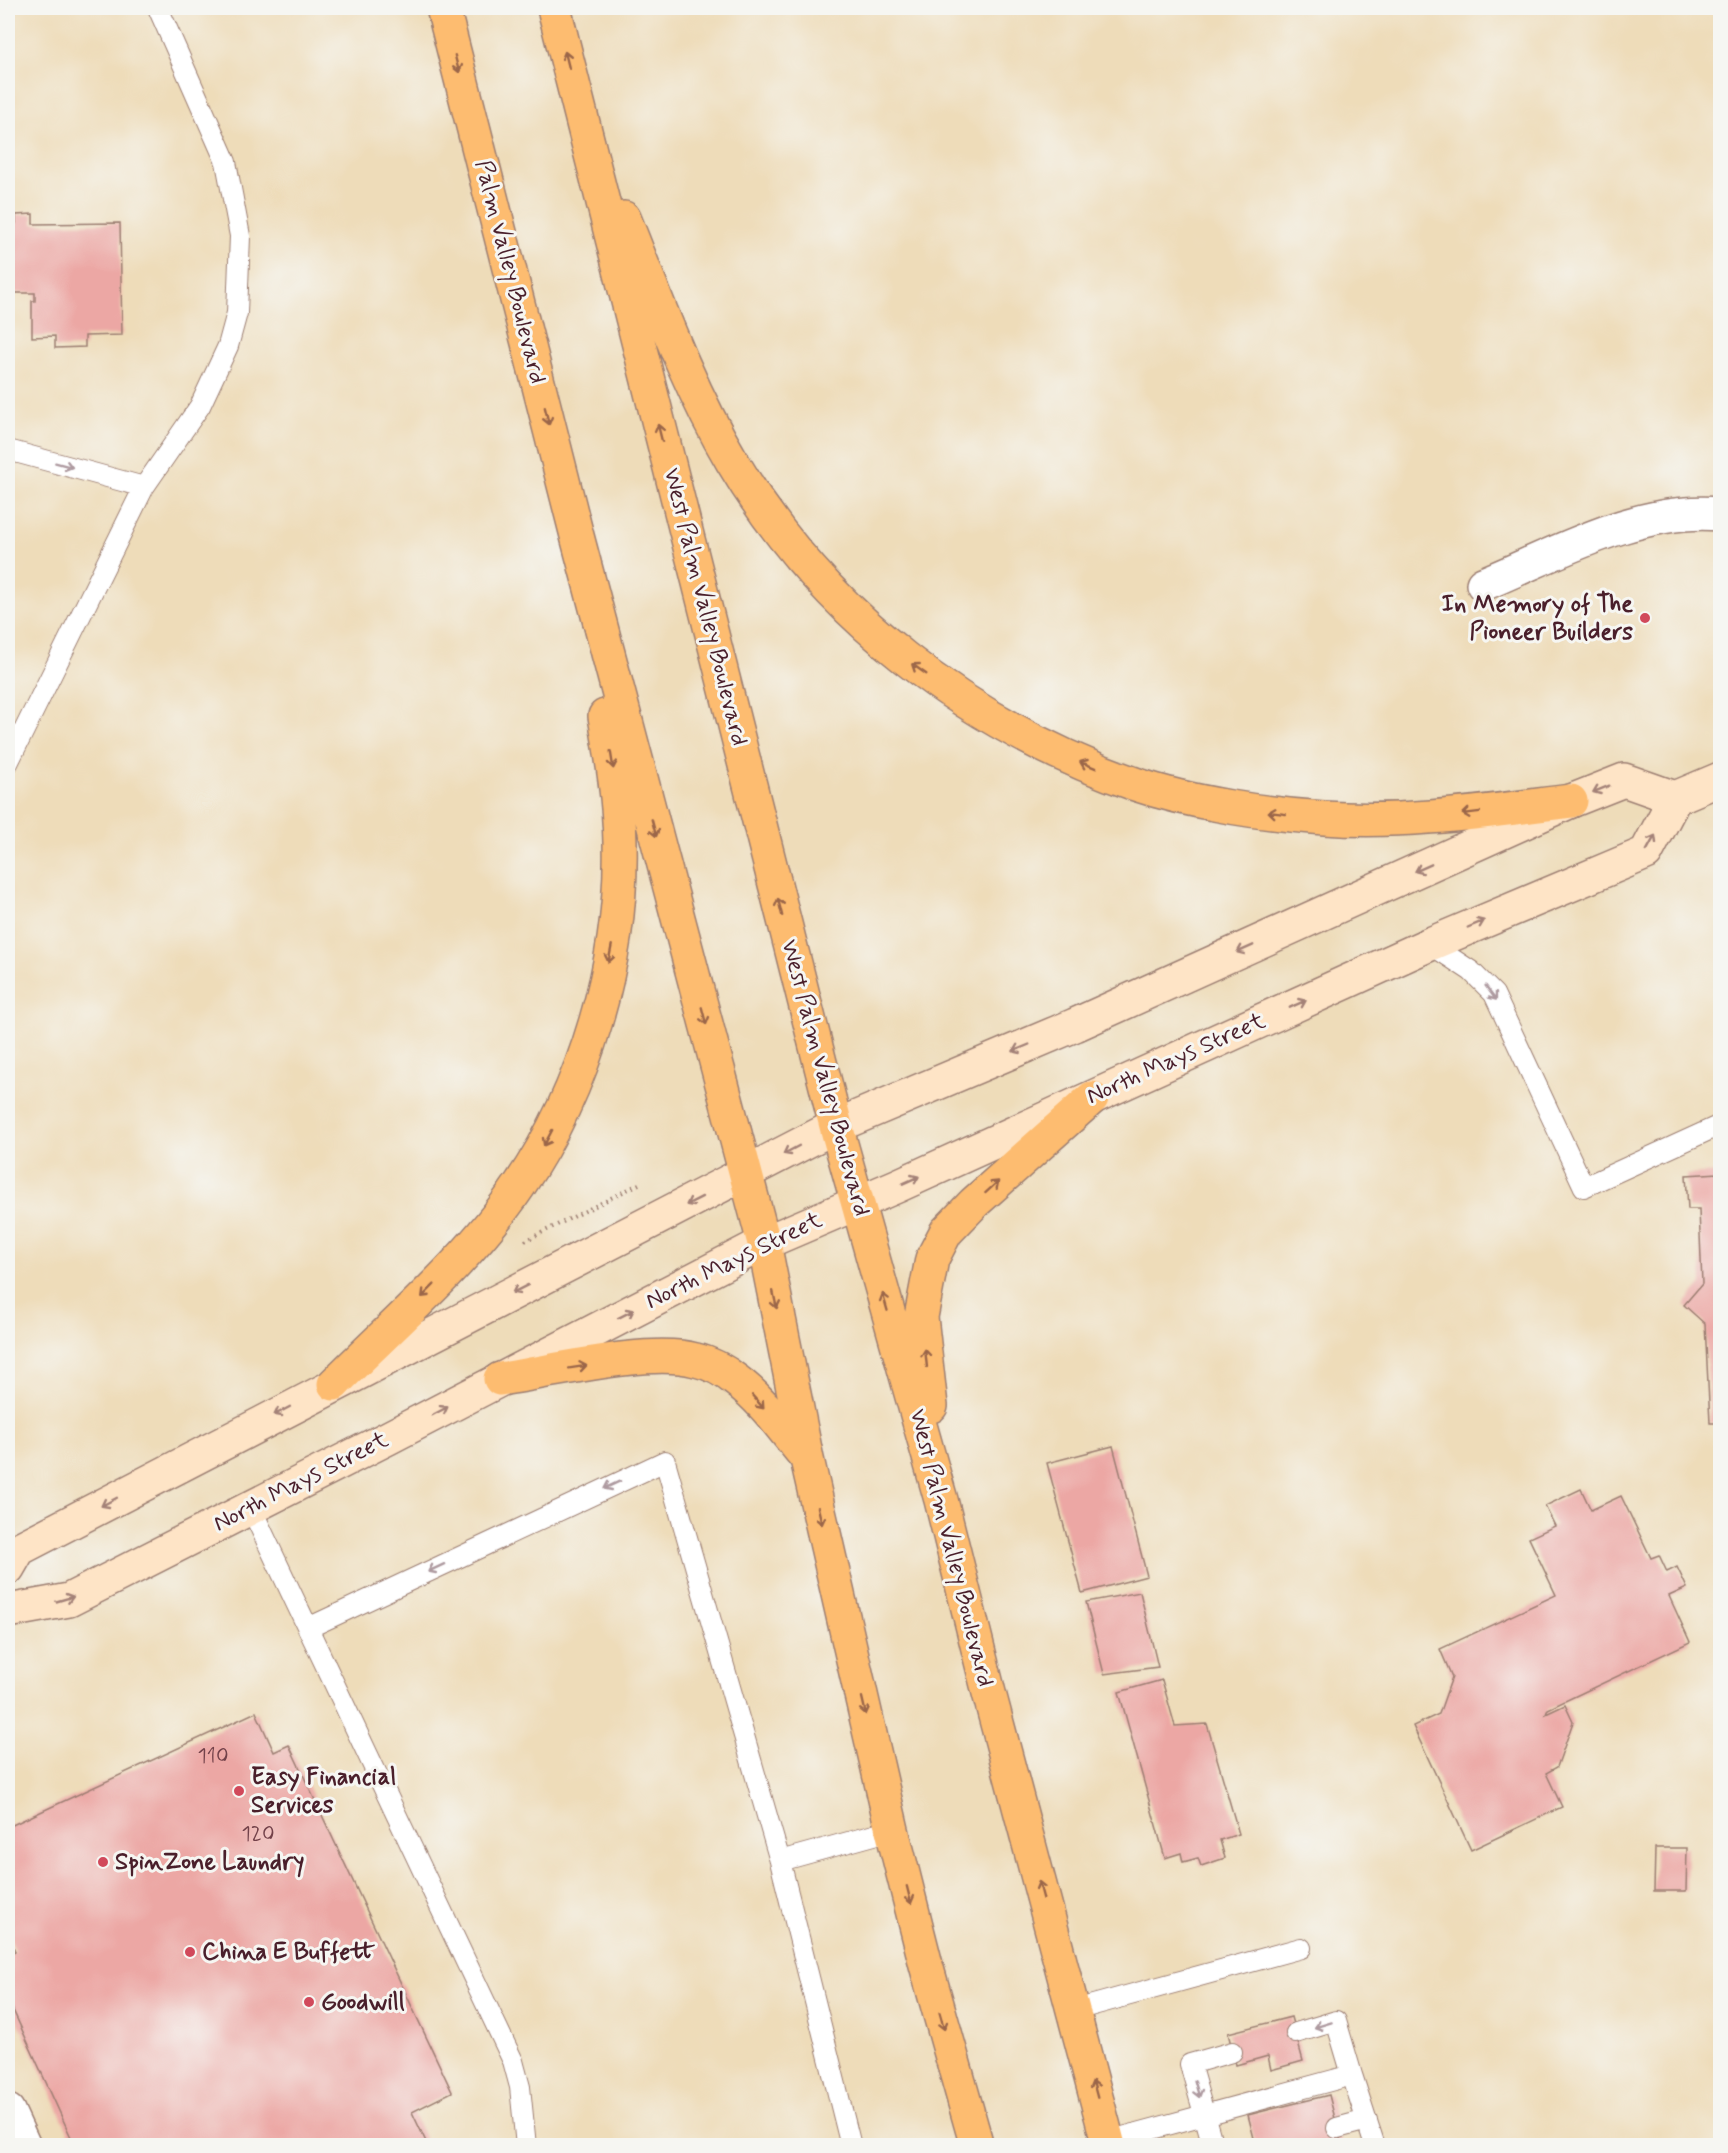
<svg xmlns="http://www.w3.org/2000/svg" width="1728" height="2153" font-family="Mynerve,sans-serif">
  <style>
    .building { fill: #eca7a4 }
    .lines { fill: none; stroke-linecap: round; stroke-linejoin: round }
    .service-casing { stroke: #9c7e72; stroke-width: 22 }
    .minor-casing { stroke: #9c7e72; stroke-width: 36 }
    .secondary-casing { stroke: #9c7e72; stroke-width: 36 }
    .trunk-casing { stroke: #9c7e72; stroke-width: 36 }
    .path { stroke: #9c7e72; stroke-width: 4; stroke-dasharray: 1.5 4.5; stroke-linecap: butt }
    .service { stroke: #fff; stroke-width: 20 }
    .minor { stroke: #fff; stroke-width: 33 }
    .secondary { stroke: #fee4c6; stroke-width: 33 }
    .trunk { stroke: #fdbc70; stroke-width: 33 }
    .oneway { stroke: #9b664a }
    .oneway2 { stroke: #ae9aa0 }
    .oneway3 { stroke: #a48278 }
    .poi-dot { fill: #d1495b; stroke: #f6f6f2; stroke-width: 2 }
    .labels { text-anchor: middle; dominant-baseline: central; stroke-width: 6; stroke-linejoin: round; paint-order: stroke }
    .number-label { font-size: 21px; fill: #724149 }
    .street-label { font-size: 24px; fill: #4a1f2b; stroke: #f6f6f2 }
    .poi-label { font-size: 24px; font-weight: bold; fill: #4a1f2b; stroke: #f6f6f2; text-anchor: start }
  </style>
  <rect width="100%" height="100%" fill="#f6f6f2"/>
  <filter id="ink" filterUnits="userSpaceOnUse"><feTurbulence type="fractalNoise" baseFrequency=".0167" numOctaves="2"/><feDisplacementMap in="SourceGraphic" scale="12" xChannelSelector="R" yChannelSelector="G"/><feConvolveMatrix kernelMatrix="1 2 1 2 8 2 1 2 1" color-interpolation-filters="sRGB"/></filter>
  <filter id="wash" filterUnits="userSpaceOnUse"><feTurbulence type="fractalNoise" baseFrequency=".008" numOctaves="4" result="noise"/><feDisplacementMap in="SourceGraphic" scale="24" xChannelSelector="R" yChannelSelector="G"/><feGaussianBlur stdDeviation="1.35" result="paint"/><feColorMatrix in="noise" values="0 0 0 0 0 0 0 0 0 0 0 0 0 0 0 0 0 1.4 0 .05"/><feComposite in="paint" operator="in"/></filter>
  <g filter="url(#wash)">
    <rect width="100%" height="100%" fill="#eedcb9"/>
    <g id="blocks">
      <path class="building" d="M8,211H12V223H16V215L33,214V224L120,223L122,335L85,336V347L55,348V336L32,337V301H35V293H8Z
        M1719,1173L1720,1423H1710L1705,1324L1684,1305L1702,1284L1699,1209H1688L1686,1175Z
        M1113,1446L1147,1576L1082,1593L1047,1463Z
        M1581,1489L1591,1510L1621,1496L1651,1558L1659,1555L1667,1572L1677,1567L1687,1588L1669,1596L1690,1642L1548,1709L1546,1714L1565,1705L1573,1722L1557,1767L1546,1773L1562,1807L1471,1850L1413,1726L1439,1714L1452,1677L1440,1649L1556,1595L1529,1538L1555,1526L1545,1506Z
        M1140,1592L1158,1667L1104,1674L1086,1602Z
        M1162,1680L1175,1726L1207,1724L1239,1834L1220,1840L1225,1858L1201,1866L1198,1858L1183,1862L1181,1853L1165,1858L1119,1692Z
        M256,1712L274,1752L289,1745L452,2092L412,2112L428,2146H75L8,1999V1955L15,1951L8,1935V1827Z
        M1655,1848H1687L1686,1891H1654Z
        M1291,2017L1303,2061L1271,2070L1268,2056L1236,2065L1228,2033Z
        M1329,2095L1342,2146H1256L1248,2115Z"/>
    </g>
  </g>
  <g filter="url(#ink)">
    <use href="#blocks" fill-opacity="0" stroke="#9c7e72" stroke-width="1.5"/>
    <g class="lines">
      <defs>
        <path id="service" d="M8,450L144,487
          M8,763L144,487L200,406L228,346L237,313L240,236L226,162L158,8
          M1430,944L1471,971L1494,994L1584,1187L1720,1125
          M251,1508L513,2061L520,2087L526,2146
          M308,1628L665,1461L780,1861L851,2146
          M780,1861L892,1830
          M1075,2010L1301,1948
          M1296,2033L1336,2021L1352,2075
          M1337,2128L1367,2120
          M1108,2141L1352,2075L1375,2146
          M1213,2146L1190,2064L1232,2052"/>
        <path id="minor" d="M1483,584C1556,554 1639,506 1720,514
          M8,2111L24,2146"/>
        <path id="secondary" d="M8,1568L19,1549L836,1126L1075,1025L1571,801L1624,780L1675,798
          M8,1611L69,1600L388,1438L764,1243L897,1186L1430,944L1646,853L1675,798L1720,779"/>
        <path id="trunk" d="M443,8L577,536L764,1243L807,1459L892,1830L926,1965L977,2146
          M554,8L836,1126L941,1500L989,1693L1109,2146
          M624,218C657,300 687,385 732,461C822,614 968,725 1135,784C1191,803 1264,814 1324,818C1407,824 1489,811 1571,801
          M500,1379C551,1372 649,1347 696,1360C710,1363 726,1372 737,1381C764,1401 784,1431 805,1456
          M334,1384C397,1321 469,1260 519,1186C586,1088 623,960 620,842C619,799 612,758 605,716
          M931,1406L921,1317L932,1259L946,1232L974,1203L1092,1098"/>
      </defs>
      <use href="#service" class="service-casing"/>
      <use href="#minor" class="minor-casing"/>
      <use href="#secondary" class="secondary-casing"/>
      <use href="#trunk" class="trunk-casing"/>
      <path class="path" d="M525,1241L639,1184"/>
      <use href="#service" class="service"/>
      <use href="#minor" class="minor"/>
      <use href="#secondary" class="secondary"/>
      <use href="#trunk" class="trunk"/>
    </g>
    <defs><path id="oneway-shaft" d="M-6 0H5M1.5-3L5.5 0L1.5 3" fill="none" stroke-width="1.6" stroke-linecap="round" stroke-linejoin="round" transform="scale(1.5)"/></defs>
    <g class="oneway">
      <use href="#oneway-shaft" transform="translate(567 60) rotate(-104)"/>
      <use href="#oneway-shaft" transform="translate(457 64) rotate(76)"/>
      <use href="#oneway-shaft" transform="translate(547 416) rotate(76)"/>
      <use href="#oneway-shaft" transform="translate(660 433) rotate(-104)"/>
      <use href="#oneway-shaft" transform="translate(919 669) rotate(-145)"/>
      <use href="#oneway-shaft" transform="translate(612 760) rotate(81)"/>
      <use href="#oneway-shaft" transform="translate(1088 765) rotate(-158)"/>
      <use href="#oneway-shaft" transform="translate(1277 813) rotate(-173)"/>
      <use href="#oneway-shaft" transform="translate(1471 813) rotate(173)"/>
      <use href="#oneway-shaft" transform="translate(654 828) rotate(75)"/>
      <use href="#oneway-shaft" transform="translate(780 907) rotate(-104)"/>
      <use href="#oneway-shaft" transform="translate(610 954) rotate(101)"/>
      <use href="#oneway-shaft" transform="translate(704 1016) rotate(75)"/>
      <use href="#oneway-shaft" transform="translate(548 1138) rotate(118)"/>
      <use href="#oneway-shaft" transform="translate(992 1187) rotate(-42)"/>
      <use href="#oneway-shaft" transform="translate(428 1291) rotate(135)"/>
      <use href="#oneway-shaft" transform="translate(775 1300) rotate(78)"/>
      <use href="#oneway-shaft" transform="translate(885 1302) rotate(-106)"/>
      <use href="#oneway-shaft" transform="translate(926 1358) rotate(-96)"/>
      <use href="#oneway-shaft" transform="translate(578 1367) rotate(-9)"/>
      <use href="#oneway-shaft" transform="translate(758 1402) rotate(49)"/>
      <use href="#oneway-shaft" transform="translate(820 1516) rotate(77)"/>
      <use href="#oneway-shaft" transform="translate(864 1706) rotate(77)"/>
      <use href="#oneway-shaft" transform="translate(1041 1890) rotate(-105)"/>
      <use href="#oneway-shaft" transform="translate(909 1895) rotate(76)"/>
      <use href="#oneway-shaft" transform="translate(942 2021) rotate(74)"/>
      <use href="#oneway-shaft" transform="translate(1095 2089) rotate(-105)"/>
    </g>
    <g class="oneway2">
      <use href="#oneway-shaft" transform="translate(64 465) rotate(15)"/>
      <use href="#oneway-shaft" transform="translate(1491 993) rotate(53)"/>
      <use href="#oneway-shaft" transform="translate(612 1485) rotate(155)"/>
      <use href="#oneway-shaft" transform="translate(436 1568) rotate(155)"/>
      <use href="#oneway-shaft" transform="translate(1323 2025) rotate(163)"/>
      <use href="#oneway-shaft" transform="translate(1197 2089) rotate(74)"/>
    </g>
    <g class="oneway3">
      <use href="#oneway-shaft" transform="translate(1601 789) rotate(158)"/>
      <use href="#oneway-shaft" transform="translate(1651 843) rotate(-61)"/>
      <use href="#oneway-shaft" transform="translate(1423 868) rotate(156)"/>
      <use href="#oneway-shaft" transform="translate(1476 924) rotate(-23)"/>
      <use href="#oneway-shaft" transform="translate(1245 949) rotate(156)"/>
      <use href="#oneway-shaft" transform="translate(1298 1004) rotate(-24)"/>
      <use href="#oneway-shaft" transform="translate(1021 1048) rotate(157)"/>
      <use href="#oneway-shaft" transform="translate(791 1150) rotate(152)"/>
      <use href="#oneway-shaft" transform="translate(911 1180) rotate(-24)"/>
      <use href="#oneway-shaft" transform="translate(694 1201) rotate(153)"/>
      <use href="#oneway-shaft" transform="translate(520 1289) rotate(153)"/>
      <use href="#oneway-shaft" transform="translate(626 1314) rotate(-27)"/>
      <use href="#oneway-shaft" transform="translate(282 1411) rotate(152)"/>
      <use href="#oneway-shaft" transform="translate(440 1411) rotate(-28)"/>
      <use href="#oneway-shaft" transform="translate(109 1502) rotate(152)"/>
      <use href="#oneway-shaft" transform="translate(65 1599) rotate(-16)"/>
    </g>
  </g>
  <g class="poi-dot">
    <circle cx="1645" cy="618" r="6"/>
    <circle cx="239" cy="1791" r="6"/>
    <circle cx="103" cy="1862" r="6"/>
    <circle cx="190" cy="1952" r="6"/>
    <circle cx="309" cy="2002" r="6"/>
  </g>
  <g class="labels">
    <g class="number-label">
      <text x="213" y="1756">110</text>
      <text x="258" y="1834">120</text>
    </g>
    <g class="street-label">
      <text transform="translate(510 272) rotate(76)">Palm Valley Boulevard</text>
      <text transform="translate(705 607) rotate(76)">West Palm Valley Boulevard</text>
      <text transform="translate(1176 1059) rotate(-24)">North Mays Street</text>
      <text transform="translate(825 1078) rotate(75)">West Palm Valley Boulevard</text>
      <text transform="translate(734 1261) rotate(-26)">North Mays Street</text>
      <text transform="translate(301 1482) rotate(-27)">North Mays Street</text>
      <text transform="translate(951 1548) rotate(76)">West Palm Valley Boulevard</text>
    </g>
    <g class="poi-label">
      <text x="1633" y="604" text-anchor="end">In Memory of The<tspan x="1633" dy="28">Pioneer Builders</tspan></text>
      <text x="251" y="1777">Easy Financial<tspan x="251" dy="28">Services</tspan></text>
      <text x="115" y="1862">SpinZone Laundry</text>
      <text x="202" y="1952">China E Buffett</text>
      <text x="321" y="2002">Goodwill</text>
    </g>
  </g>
  <rect width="1728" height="2153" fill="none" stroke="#f6f6f2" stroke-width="30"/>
</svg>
